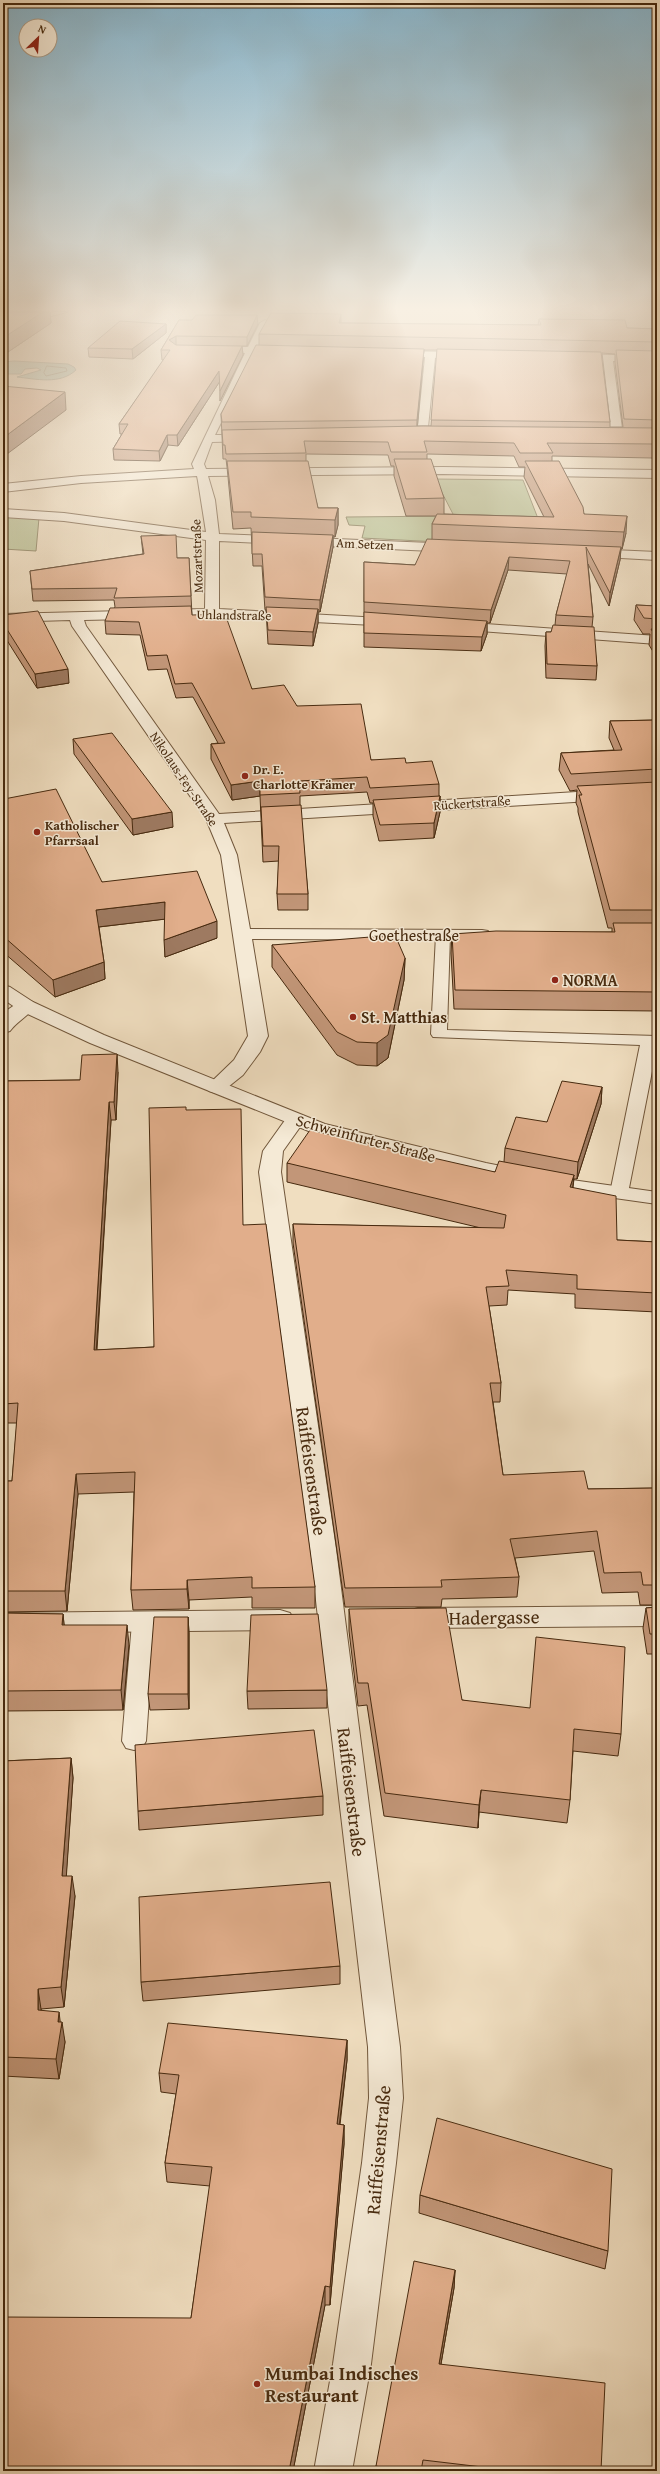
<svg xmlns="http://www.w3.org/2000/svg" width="660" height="2474" font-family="'Gentium Book Plus',serif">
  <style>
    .green { fill: #b9c193; stroke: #807651 }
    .water { fill: #9bbdac; stroke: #79826d }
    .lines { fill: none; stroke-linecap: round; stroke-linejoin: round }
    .shore { stroke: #71745e; stroke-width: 1 }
    .service-casing { stroke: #71573b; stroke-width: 2 }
    .minor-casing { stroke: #71573b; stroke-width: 2 }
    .tertiary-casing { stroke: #71573b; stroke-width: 2 }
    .service { fill: #f5ead6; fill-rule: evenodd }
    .minor { fill: #f5ead6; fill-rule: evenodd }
    .tertiary { fill: #f5ead6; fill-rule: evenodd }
    .wall { fill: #c29678; stroke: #472a0f; fill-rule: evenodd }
    .shaded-wall { fill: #9e7a61; stroke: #472a0f }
    .building { fill: #e1ae8b; stroke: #472a0f }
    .poi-dot { fill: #8f2418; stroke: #f5ead6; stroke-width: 1.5 }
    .labels { text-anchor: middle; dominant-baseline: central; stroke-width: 3; stroke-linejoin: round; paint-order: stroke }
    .far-street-label { font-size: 13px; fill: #472a0f; stroke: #f5ead6 }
    .far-poi-label { font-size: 13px; font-weight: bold; fill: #472a0f; stroke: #f5ead6; text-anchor: start }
    .street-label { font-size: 16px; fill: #472a0f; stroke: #f5ead6 }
    .poi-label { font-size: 16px; font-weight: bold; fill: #472a0f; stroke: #f5ead6; text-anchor: start }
    .near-street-label { font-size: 19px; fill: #472a0f; stroke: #f5ead6 }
    .near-poi-label { font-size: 19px; font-weight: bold; fill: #472a0f; stroke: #f5ead6; text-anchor: start }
  </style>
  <rect width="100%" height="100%" fill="#f0dec0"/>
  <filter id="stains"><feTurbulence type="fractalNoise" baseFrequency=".005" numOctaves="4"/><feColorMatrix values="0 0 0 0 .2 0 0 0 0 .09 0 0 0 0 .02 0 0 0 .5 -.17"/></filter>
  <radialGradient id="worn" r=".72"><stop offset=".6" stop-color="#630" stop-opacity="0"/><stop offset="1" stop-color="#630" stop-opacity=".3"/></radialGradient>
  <path class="green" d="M435,479L523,480L544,534L458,543L362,538L365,526L349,525L346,517L454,516Z
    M3,517L39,518L36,551L3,549Z"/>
  <path class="water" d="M14,361L68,364L74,367L76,370C60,385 36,379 17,377L41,370L37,368L25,369L21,374H3V362Z"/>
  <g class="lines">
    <path class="shore" d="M47,366L66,368L67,371L46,376L44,373Z"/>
    <defs>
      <path id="service" d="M54,312H67L27,322L23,320Z
        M443,931L450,935L447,1030L657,1036V1046L628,1193L625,1197H613L610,1193L640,1045L433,1037L431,1034L436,935Z
        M143,1615L151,1617L154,1623L146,1741L142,1748L134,1750L126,1748L122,1741L132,1623L135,1617Z"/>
      <path id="minor" d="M265,320L270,323L258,348H283L288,351L283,354H255L215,435H253L259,438L253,441L212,442L204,464L206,469L443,467L657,470V478L443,474L208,476L215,500L219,534L454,544L460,548L454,552L219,541V609L399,619L401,622L399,625L394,626L212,617L84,620L86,626L219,814L657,787V797L224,823L237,855L250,929L482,930L488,931L491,935L488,939L482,940L252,939L268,1036L260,1052L243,1075L223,1091L216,1093L209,1091L206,1087L234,1060L248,1036L221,855L206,819L72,626L70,620L3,622V614L205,609L206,540L64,521L3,517V509L64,513L206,532L198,481L197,476L81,483L3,492V484L81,476L194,469L192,464L245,353H214L209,350L214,347H248L260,323Z
        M394,351L465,352L470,355L465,358H435L427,437L423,438L417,435L425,357L390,356V352Z
        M572,354L657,356V362L613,361L623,436L621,438L617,439L611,436L602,361L568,359L567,357Z
        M590,549L657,552V560L585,556L584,553L585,550Z
        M458,622L657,636V644L453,629L451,626Z
        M26,1000L33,1002L35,1006C29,1016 17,1021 10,1031L3,1033V1013L19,1002Z
        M295,1114L302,1116L305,1120L283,1151L281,1172L336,1549L400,2047L403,2098L396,2163L371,2364L352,2471H314L333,2364L362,2163L369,2098L368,2047L310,1549L259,1172L263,1151L288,1116Z
        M657,1606V1626L418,1628L408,1625L404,1618L408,1611L418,1608Z
        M280,1610L290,1613L294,1620L290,1627L280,1630L3,1633V1613Z"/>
      <path id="tertiary" d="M3,985L10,987L33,1002L104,1035L325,1124L486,1163L572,1180L657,1192V1204L572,1192L486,1176L311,1132L90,1043L19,1010L3,999Z"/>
    </defs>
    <use href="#service" class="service-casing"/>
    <use href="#minor" class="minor-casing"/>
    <use href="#tertiary" class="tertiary-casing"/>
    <use href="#service" class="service"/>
    <use href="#minor" class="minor"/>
    <use href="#tertiary" class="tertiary"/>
  </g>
  <path class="wall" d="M3,312H50L51,323L5,354H3Z
    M539,319L627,328L657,329V467L652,458L552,456V461L584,514L626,533L622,549H621L620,560L609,606L588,564L593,617L592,627L597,666L596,680L546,678L545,646L546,632H551L555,625L556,615L567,574L508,570L490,623H487V634L481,651L364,647V562L415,565L432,539V524L436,516H406L394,476V466H391L388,455L306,454V461L318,508H338V525L335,537H333V547L320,612H318V623L313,646L268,644L266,610H265L262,566H253L251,528L233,529L228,477L227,467L226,459H223L221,414L259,345V334L341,323L538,325ZM424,350H437L431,426H417L423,359ZM602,353L615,354V363L623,427H610V422ZM427,454L514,456L519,467H525L524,477L544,517L444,514V498L427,459Z
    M179,320L258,324L247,346H242L243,355L220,401V381L178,446L168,445L160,461L114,460L113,449L122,434H120L119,424L164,360H162L161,350Z
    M166,324V333L133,359L89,357L88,348Z
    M141,536L177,558H189L192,615L252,689L297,706L371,760L406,763L439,784V796H440V812L434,838L379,841L373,816V803H370L367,792L300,796V805L308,894V910H278L277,894L279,861L263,862L260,796L232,800L211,759V744L218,743L193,697L176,698L167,669L148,670L140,635L106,634L105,621L115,607L114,600L33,601L30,571L143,554Z
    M636,605L657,606V658L649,645L650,634H643L634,620Z
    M3,615L69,683L37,688L3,634Z
    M657,720V1011L454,1009L451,953L452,934L612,932V928H608L578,812V808L576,803L577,790L570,791L559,770L561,753L614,750L609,738L610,721Z
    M73,739L173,827L133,835L74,754Z
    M3,798L102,882L217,938L165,957V919L99,927L104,962L105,979L55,997L3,952Z
    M272,945L405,958L404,980L388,1058L377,1066L357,1065L337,1055L272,967Z
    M118,1072L116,1120H111L97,1350L154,1347L186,1110L243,1225L315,1587V1608H252V1597L189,1600V1609L133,1610L131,1590L134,1492L78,1494L67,1611L3,1612V1481H12L17,1423H3V1081L80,1080Z
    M602,1087L601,1104L577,1179H574L573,1187L617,1240L657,1242V1312L575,1308V1294L508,1290L507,1305L489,1306L501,1383L500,1402H493L503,1475L588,1489L657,1488V1605H640L638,1592L602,1593L594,1551L515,1558L519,1577L517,1597L442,1599L441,1607H345L293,1243V1224L481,1228L287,1182V1163L495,1172L504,1162L505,1148L547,1122Z
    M657,1607V1654H647L643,1628L646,1608Z
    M349,1609L462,1700L621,1734L618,1756L573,1751L570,1800L567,1823L479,1812L478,1828L384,1816L367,1705L358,1706L349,1631Z
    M3,1613L63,1614L64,1625L129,1645L123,1710L3,1711Z
    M188,1617L189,1633V1709L150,1710L148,1694Z
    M327,1690V1708L248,1709L247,1691Z
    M71,1758L73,1778L66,1876L75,1896L64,2007L41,2009V2010L60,2022L65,2042L59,2079L3,2076V1761Z
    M323,1796V1815L139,1830L138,1811Z
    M340,1966V1984L143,2001L141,1982Z
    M347,2040V2060L340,2125H344V2144L330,2305H325L293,2471H3L191,2318L210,2186L167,2182L165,2163L176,2094L161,2092L159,2073Z
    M420,2195L608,2251L605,2269L419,2213Z
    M455,2270L454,2288L441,2364L601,2471H376V2466Z"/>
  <path class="shaded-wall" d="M3,312H50L51,323L5,354L3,338Z
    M341,314V326L339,323Z
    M257,315L258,324L247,346V337Z
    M166,324V333L133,359L132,349Z
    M176,336V346L169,340Z
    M242,346L243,355L220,401V391Z
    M424,349L423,359L417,431V420Z
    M219,371L220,381L178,446L177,435Z
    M65,392L66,410L3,457V438Z
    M167,435L168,445L160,461L159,451Z
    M338,508V525L335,537V520Z
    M627,516L626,533L622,549L624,532Z
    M333,535V547L320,612V600Z
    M621,547L620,560L609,606L610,593Z
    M509,557L508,570L490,623L491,610Z
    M318,609V623L313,646V632Z
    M487,621V634L481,651L482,637Z
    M68,669L69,683L37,688L35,674Z
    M260,781V796L232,800L231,785Z
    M440,796V812L434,838V823Z
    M172,812L173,827L133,835L132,819Z
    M165,902L166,919L98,927L96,910Z
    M217,921V938L165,957L164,940Z
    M405,958L404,980L388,1058L377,1066V1043Z
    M104,962L105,979L55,997L53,980Z
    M117,1054L118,1072L116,1120L114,1102Z
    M602,1087L601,1104L577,1179L578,1162Z
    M109,1102L111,1120L95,1370L94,1350Z
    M574,1175L572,1194L570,1187Z
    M76,1474L78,1494L67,1611L65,1591Z
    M187,1580L189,1600V1609L187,1589Z
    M63,1614L65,1634L62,1625Z
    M188,1617L189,1633V1709L188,1694Z
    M127,1625L129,1645L123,1710L121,1690Z
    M71,1758L73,1778L65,1896L62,1876Z
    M481,1790L479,1812L478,1828L479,1805Z
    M72,1876L75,1896L64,2007L61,1987Z
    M38,1989L41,2009V2030L38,2010Z
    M59,2012L61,2028L62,2022L65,2042L59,2079L56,2059Z
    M347,2040V2060L337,2144V2124Z
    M344,2125V2144L330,2305V2287Z
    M455,2270L454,2288L438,2381L439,2364Z
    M325,2286V2305L293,2471H289Z"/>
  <path class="building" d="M3,312H43L3,338Z
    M271,313L341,314L339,323L541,325L539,319L625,320L627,328L657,329V342L259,334Z
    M196,315H257L247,337L176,336L169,340L176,345L242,346L220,391L219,371L177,435H167L159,451L113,449L128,424H119L170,350H161L179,320H192Z
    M120,321L166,324L132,349L88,348Z
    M256,345L424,349L417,420L222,422L221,414Z
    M437,349L601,352L610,422L431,420Z
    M616,350L657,351V420L624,419Z
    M3,386L65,392L3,438Z
    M423,426L657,428V451L653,444L547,443L553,453H520L514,443L424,441L427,452H391L388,442L304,441L306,453L226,454L225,445H223L222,430Z
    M394,459H431L444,498L406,499Z
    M227,461H308L318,508H338L335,520L251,517V512H233Z
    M525,461H559L583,507L584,514L627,516L624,532L432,524L437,514L554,517Z
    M252,532L333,535L320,600L265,597L262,554H252Z
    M176,535L177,558H189L191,596L114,598L117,588L32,589L30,571L144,554L141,536Z
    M427,539L621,547L610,593L586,547L593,617L556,615L570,561L509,557L491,610L364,602V562L415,565Z
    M636,605L657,606V619L644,618Z
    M191,606L192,615L225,614L252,689L284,685L297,706L361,704L371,760L405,758L406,763L432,761L439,784L370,788L367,777L299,781L300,793L260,795V781L231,785L211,744L225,743L192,683L175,684L167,655L147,656L139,622L105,621L110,608Z
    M266,607L318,609L313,632L268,630Z
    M38,611L68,669L35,674L3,623V615Z
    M364,612L487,621L482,637L364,633Z
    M553,625L594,627L597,666L547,664L546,632H551Z
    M651,629H657V639Z
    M657,720V769L571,774L561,753L622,750L610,721Z
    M112,733L172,812L132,819L73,739Z
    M657,782V910H610L579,795H582L577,786Z
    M56,789L102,882L197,871L217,921L164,940L165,902L96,910L104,962L53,980L3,936V798L4,799Z
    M440,796L434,823L380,825L373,800Z
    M301,805L308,894H277L279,846H263L261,807Z
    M613,923H657V992L455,990L452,934L496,931L615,932Z
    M395,935L405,958L388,1035L377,1043L357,1042L337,1032L272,945Z
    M117,1054L114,1102H109L94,1350L154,1347L149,1108L186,1107V1110L241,1109L243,1225L266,1224L315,1587L252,1588V1577L187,1580V1589L131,1590L135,1472L76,1474L65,1591H3V1481H12L18,1403L3,1404V1081L80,1080L82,1055Z
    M562,1081L602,1087L578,1162L505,1148L516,1117L547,1122Z
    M310,1130L495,1172L499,1161L574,1175L570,1187L616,1196L617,1240L657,1242V1293L577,1289V1275L506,1270L509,1286L486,1287L501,1383H490L503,1475L584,1471L588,1489L657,1488V1585H643L641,1572L604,1573L597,1531L510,1539L519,1577L441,1580L442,1587L345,1588L293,1224L504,1228L506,1215L287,1163Z
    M657,1607V1634H650L646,1608Z
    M446,1608L462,1700L530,1708L536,1637L625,1647L621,1734L574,1729L570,1800L481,1790L479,1805L385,1793L368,1683H358L349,1609Z
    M3,1613L63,1614L62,1625H127L121,1690L3,1691Z
    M318,1614L327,1690L247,1691L251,1615Z
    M154,1617H188V1694H148Z
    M314,1730L323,1796L138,1811L135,1745Z
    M71,1758L62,1876H72L61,1987L38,1989V2010L59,2012L58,2022H62L56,2059L3,2057V1976L5,1959H3V1761Z
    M330,1882L340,1966L141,1982L139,1897Z
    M168,2023L347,2040L337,2124L344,2125L330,2287L325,2286L289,2471H3V2317L191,2318L212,2167L165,2163L179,2075L159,2073Z
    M437,2118L612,2169L608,2251L420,2195Z
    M414,2261L455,2270L439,2364L605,2383L601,2471H516L423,2460L421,2471H397L376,2466Z"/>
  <linearGradient id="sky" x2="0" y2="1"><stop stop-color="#89b8d0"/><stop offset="0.47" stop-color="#f8f0e3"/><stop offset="1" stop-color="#f8f0e3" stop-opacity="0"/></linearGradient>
  <rect width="660" height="658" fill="url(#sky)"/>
  <g class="poi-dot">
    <circle cx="245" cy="776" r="4"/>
    <circle cx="37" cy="832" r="4"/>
    <circle cx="555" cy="980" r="4"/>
    <circle cx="353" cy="1017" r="4"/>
    <circle cx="257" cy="2384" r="4"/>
  </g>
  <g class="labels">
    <g class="far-street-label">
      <text transform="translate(365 544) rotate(3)">Am Setzen</text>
      <text transform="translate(197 556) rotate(-92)">Mozartstraße</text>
      <text transform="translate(234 615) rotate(1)">Uhlandstraße</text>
      <text transform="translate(184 779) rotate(56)">Nikolaus-Fey-Straße</text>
      <text transform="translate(472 803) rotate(-4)">Rückertstraße</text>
    </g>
    <g class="far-poi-label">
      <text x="253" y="769">Dr. E.<tspan x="253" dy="15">Charlotte Krämer</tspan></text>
      <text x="45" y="825">Katholischer<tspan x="45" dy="15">Pfarrsaal</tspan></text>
    </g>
    <g class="street-label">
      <text x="414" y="935">Goethestraße</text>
      <text transform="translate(366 1138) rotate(15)">Schweinfurter Straße</text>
    </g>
    <g class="poi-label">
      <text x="563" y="980">NORMA</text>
      <text x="361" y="1017">St. Matthias</text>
    </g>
    <g class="near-street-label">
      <text transform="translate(312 1471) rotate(82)">Raiffeisenstraße</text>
      <text transform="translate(494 1617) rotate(-1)">Hadergasse</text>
      <text transform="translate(352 1792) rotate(83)">Raiffeisenstraße</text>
      <text transform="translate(378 2150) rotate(-85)">Raiffeisenstraße</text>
    </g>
    <g class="near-poi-label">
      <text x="265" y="2373">Mumbai Indisches<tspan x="265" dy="22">Restaurant</tspan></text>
    </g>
  </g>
  <rect width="660" height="2474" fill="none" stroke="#f0dec0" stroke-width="16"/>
  <rect x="4" y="4" width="652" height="2466" fill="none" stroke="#472a0f" stroke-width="2"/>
  <rect x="8" y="8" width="644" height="2458" fill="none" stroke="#472a0f"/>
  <g transform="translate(38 38) rotate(25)"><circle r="19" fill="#f5ead6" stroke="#af9d86"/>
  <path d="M0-3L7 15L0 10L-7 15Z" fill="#8f2418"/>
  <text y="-6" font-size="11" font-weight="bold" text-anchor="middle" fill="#472a0f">N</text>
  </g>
  <rect width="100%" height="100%" filter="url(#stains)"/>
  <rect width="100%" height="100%" fill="url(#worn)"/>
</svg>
